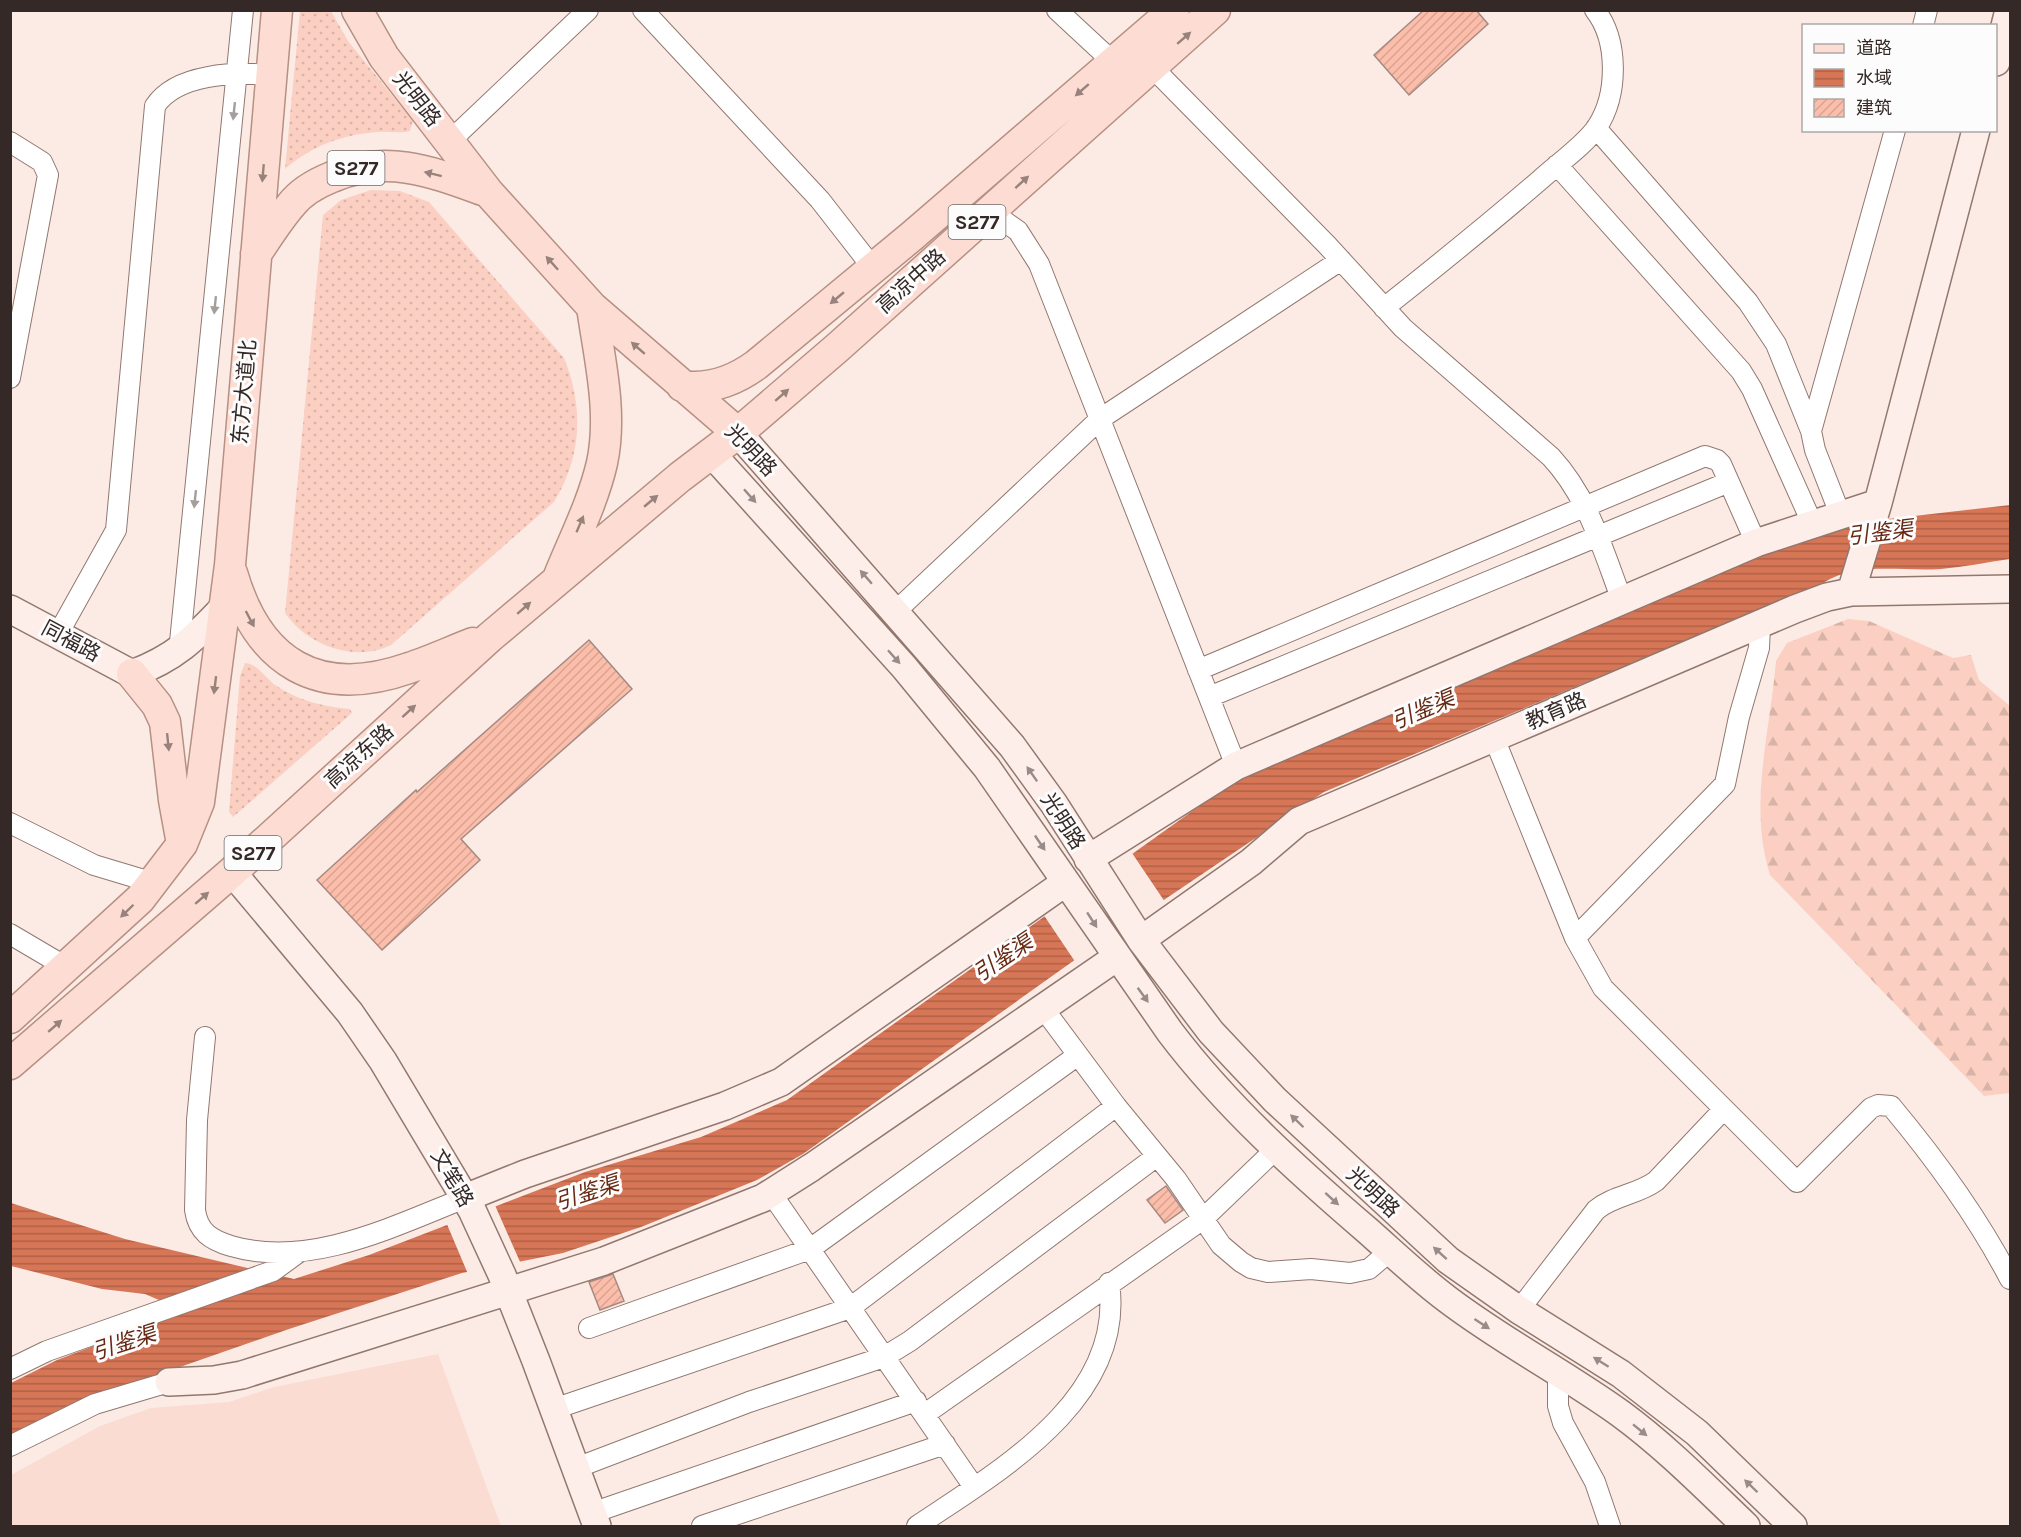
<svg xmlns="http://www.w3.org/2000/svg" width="2021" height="1537" font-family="Karla,'Noto Sans SC',sans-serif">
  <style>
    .built { fill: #fadcd3 }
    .grass { fill: url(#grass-dots) }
    .forest { fill: url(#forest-firs) }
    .water { fill: url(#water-rules) }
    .pier { fill: #fcebe5 }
    .building { fill: url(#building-hatch); stroke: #a48a81; stroke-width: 1.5 }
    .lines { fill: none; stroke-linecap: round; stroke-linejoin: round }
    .street-casing { stroke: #91786f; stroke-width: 22 }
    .secondary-casing { stroke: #91786f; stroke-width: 30 }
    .primary-casing { stroke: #b69083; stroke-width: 33 }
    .street { stroke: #fff; stroke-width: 20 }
    .secondary { stroke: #feeee9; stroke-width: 27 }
    .primary { stroke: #fdddd3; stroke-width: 30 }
    .oneway { fill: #98837c }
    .oneway2 { fill: #a49f9d }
    .oneway3 { fill: #998c88 }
    .labels { text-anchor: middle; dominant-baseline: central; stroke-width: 6; stroke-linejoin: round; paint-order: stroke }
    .shield { fill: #fcfcfc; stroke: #706866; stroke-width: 1.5 }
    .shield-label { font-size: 20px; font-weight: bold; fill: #342926 }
    .street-label { font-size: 21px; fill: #342926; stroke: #fcfcfc }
    .water-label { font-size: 22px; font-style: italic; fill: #662812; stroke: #fcfcfc }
  </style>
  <defs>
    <pattern id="grass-dots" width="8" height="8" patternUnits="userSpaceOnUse" patternTransform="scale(1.5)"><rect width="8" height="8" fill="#fbd0c2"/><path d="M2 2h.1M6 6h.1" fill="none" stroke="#d8b3a7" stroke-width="1.8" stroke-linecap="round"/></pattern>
    <pattern id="forest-firs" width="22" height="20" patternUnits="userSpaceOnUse" patternTransform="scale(1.5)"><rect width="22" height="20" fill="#fbd0c2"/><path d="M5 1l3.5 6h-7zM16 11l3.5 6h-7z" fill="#d8b3a7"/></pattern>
    <pattern id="water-rules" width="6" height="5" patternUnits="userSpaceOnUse" patternTransform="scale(1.5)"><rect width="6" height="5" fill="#d77656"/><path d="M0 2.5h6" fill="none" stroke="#af6147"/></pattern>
    <pattern id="building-hatch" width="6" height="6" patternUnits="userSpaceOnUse" patternTransform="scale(1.5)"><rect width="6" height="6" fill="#fcbeaa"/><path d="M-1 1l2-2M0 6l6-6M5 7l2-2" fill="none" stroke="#d9a392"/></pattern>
  </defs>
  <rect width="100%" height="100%" fill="#fcebe5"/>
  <path class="built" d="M438,1354L501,1526H11V1475L100,1426L151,1408L229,1402L274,1387Z"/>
  <path class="grass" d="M300,11H331L348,41L413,121L410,131C400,134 388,131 377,132C341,135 312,146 285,169Z
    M371,190L400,191L429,202L564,358C584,407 582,457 554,502L391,645C354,663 307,645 285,613L323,215L341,200Z
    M245,663C256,663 266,678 275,685C297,700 324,707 350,709L352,713L233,817L229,812L240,676Z"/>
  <path class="forest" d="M1848,619L1869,621L1953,658L1971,655L1979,680L2010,706V1093L1984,1096L1770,875C1748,805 1770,733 1776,661L1787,643Z"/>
  <path class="water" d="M2010,505V559C1988,562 1964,567 1941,569C1902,572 1857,561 1823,583L1324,792L1069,964L803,1154L757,1180L641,1227L563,1253L462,1273L289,1329L71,1405L11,1436V1383L57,1360L164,1319L159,1300L145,1294L102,1289L11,1266V1203L125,1239L294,1279L369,1255L585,1172L701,1137L787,1100L1198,807L1255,770L1739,560L1853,523Z"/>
  <path class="pier" d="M1132,853L1165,902L1076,963L1043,914Z
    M494,1203L521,1264L468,1274L446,1222Z"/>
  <path class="building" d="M1424,10H1476L1488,24L1409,95L1374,55Z
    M589,640L632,689L461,839L480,860L382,950L317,880L416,790L417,792Z
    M1166,1186L1183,1210L1165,1223L1147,1200Z
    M613,1274L624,1301L600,1310L589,1282Z"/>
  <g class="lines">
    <defs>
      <path id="street" d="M643,10L820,200L873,268
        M1057,10L1113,62
        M1923,26L1927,10
        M1151,66L1327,245L1403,328L1551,457C1589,498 1603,551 1623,603
        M1596,128L1748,302L1776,344L1811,431
        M450,141L588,10
        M10,142L42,162L48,175L10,378
        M1557,165L1741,371L1752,389L1812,523
        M990,211L1018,231L1039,264L1236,766
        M1384,308C1437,266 1489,224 1540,180C1556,165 1585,145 1597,127C1618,95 1619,41 1595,10
        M1840,514L1815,450L1811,431L1895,130
        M896,611L1100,419L1341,260
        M58,634L116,530L155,106C177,73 236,72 271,75
        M179,652L243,10
        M1198,670L1705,456L1717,460L1721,464L1756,543
        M1209,697L1729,482
        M1494,738L1575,938L1603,988L1797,1182L1871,1108L1878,1105L1891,1106C1937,1161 1977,1216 2010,1279
        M10,823L94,865L154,883
        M10,934L66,967
        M1575,938L1725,784L1739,717L1759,648L1760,625
        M1043,1008L1116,1106L1176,1179L1221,1245L1241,1262L1251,1268L1268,1272L1311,1269L1350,1273L1369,1269L1390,1251
        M205,1037L197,1120L195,1210C198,1232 211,1240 231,1246C309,1269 394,1226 465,1198
        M771,1193L974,1487
        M1519,1310L1596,1210C1614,1195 1637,1195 1656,1181L1724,1109
        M589,1328L810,1249L1078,1055
        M10,1369L47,1351L273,1271L299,1252
        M1558,1371V1406L1563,1423L1595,1482L1610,1526
        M554,1409L850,1308L1116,1106
        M925,1414L1203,1219L1276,1149
        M10,1446L95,1404L169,1382
        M576,1468L749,1402L884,1357L910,1341L1157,1156
        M592,1513L916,1401
        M702,1526L945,1444
        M917,1526C999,1471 1126,1399 1109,1283"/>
      <path id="secondary" d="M1996,62L2009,10
        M738,433L1012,746L1054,804L1141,940L1211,1032L1275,1100L1448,1260L1519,1310L1621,1374L1697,1433L1793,1526
        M711,453L904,667L987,768L1170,1032C1226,1106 1297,1170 1368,1231C1394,1254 1419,1278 1447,1299C1502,1341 1564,1373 1621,1414C1666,1447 1706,1488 1746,1526
        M1851,592L1878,503L1976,130
        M10,609L132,674C175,658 194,639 225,606
        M1088,859L1236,766L1756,543L1878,503
        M232,872L350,1013L383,1061L472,1210L502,1275L536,1361L597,1526
        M1141,940L1251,862L1299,821L1795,609L1827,597L1851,592L2010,589
        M465,1198L525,1174L725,1106L781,1082L1066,882
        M169,1382L214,1380L242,1375L604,1261L763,1198L812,1167L1117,957"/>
      <path id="primary" d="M357,10L384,57L488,192L592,307L738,433
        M256,254C267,238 278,220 291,205C301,192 317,183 332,177C388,153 435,173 488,192
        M682,386C710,390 734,381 756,365L912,236L1174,10
        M232,573C258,663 318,700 409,668C431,661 452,651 473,643
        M559,576C574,539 593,502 602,463C613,412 599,357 592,307
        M132,674L157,705L165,722L174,800L182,844
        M10,1018L140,899L182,844L199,802L230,565L277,10
        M10,1064L232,872L490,637L680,477L738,433L837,348L1215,10"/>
    </defs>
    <use href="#street" class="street-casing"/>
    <use href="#secondary" class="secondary-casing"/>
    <use href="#primary" class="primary-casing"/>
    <use href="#street" class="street"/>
    <use href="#secondary" class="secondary"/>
    <use href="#primary" class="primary"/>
  </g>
  <defs><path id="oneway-solid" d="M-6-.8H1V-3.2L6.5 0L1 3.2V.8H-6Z" transform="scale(1.5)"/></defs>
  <g class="oneway">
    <use href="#oneway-solid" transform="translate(1184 38) rotate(-41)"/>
    <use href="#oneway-solid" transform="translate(1082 90) rotate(139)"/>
    <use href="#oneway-solid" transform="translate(263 173) rotate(95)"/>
    <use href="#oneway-solid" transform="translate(433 174) rotate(-166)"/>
    <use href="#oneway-solid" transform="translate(1022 182) rotate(-42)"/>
    <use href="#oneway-solid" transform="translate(552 263) rotate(-132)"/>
    <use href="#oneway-solid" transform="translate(837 298) rotate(140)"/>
    <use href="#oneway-solid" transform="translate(638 348) rotate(-139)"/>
    <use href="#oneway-solid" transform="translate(782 395) rotate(-41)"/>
    <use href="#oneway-solid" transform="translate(651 501) rotate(-40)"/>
    <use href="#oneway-solid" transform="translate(580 524) rotate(-67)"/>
    <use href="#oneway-solid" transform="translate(524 608) rotate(-41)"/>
    <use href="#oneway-solid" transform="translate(250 619) rotate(62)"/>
    <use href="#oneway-solid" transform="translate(215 685) rotate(97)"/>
    <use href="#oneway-solid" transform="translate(409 711) rotate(-42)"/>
    <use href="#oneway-solid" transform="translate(168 742) rotate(84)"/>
    <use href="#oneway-solid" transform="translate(202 898) rotate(-41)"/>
    <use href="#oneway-solid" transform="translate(127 911) rotate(136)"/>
    <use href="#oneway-solid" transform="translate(55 1026) rotate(-41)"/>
  </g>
  <g class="oneway2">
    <use href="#oneway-solid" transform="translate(234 111) rotate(96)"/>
    <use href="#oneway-solid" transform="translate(215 305) rotate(96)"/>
    <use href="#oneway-solid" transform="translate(195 499) rotate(96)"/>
  </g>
  <g class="oneway3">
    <use href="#oneway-solid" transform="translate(750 496) rotate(48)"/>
    <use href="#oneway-solid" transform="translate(866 577) rotate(-131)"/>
    <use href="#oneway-solid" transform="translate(894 657) rotate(48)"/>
    <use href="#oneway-solid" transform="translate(1032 774) rotate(-125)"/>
    <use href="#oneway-solid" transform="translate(1040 843) rotate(56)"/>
    <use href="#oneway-solid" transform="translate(1092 920) rotate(57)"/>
    <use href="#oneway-solid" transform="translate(1143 995) rotate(54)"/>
    <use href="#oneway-solid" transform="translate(1297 1121) rotate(-136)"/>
    <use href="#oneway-solid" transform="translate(1332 1199) rotate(42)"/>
    <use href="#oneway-solid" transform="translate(1440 1253) rotate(-138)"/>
    <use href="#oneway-solid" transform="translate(1482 1324) rotate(33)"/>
    <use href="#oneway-solid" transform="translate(1601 1362) rotate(-148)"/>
    <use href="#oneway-solid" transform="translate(1640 1430) rotate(39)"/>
    <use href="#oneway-solid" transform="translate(1751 1486) rotate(-136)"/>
  </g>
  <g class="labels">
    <g class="shield">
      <rect x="327.5" y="151" width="57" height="34" rx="4.5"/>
      <rect x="948.5" y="205" width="57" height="34" rx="4.5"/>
      <rect x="224.5" y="836" width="57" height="34" rx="4.5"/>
    </g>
    <g class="shield-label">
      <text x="356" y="168">S277</text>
      <text x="977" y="222">S277</text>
      <text x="253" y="853">S277</text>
    </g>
    <g class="street-label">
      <text transform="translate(417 99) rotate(52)">光明路</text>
      <text transform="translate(911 281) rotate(-42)">高凉中路</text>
      <text transform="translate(244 392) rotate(-85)">东方大道北</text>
      <text transform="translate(751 450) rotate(46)">光明路</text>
      <text transform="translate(71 641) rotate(28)">同福路</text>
      <text transform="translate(1556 711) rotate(-23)">教育路</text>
      <text transform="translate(359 756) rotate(-42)">高凉东路</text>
      <text transform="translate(1063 821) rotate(57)">光明路</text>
      <text transform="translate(452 1178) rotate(60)">文笔路</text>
      <text transform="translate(1373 1192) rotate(43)">光明路</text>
    </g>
    <g class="water-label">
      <text transform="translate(1880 533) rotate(-7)">引鉴渠</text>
      <text transform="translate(1423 710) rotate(-23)">引鉴渠</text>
      <text transform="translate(1003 958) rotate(-34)">引鉴渠</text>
      <text transform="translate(587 1193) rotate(-18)">引鉴渠</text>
      <text transform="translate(124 1343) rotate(-18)">引鉴渠</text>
    </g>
  </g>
  <rect width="2021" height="1537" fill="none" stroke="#342926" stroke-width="24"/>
  <rect x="1802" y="24" width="195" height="108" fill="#fcfcfc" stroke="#aca8a6" stroke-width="1.5"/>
  <rect x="1814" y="44" width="30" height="9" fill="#fdddd3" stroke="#aca8a6" stroke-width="1.5"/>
  <text x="1856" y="54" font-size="18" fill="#342926">道路</text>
  <rect x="1814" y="69" width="30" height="18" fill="url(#water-rules)" stroke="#aca8a6" stroke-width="1.5"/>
  <text x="1856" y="84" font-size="18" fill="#342926">水域</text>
  <rect x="1814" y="99" width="30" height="18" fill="url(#building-hatch)" stroke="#aca8a6" stroke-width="1.5"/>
  <text x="1856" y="114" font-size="18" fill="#342926">建筑</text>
</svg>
